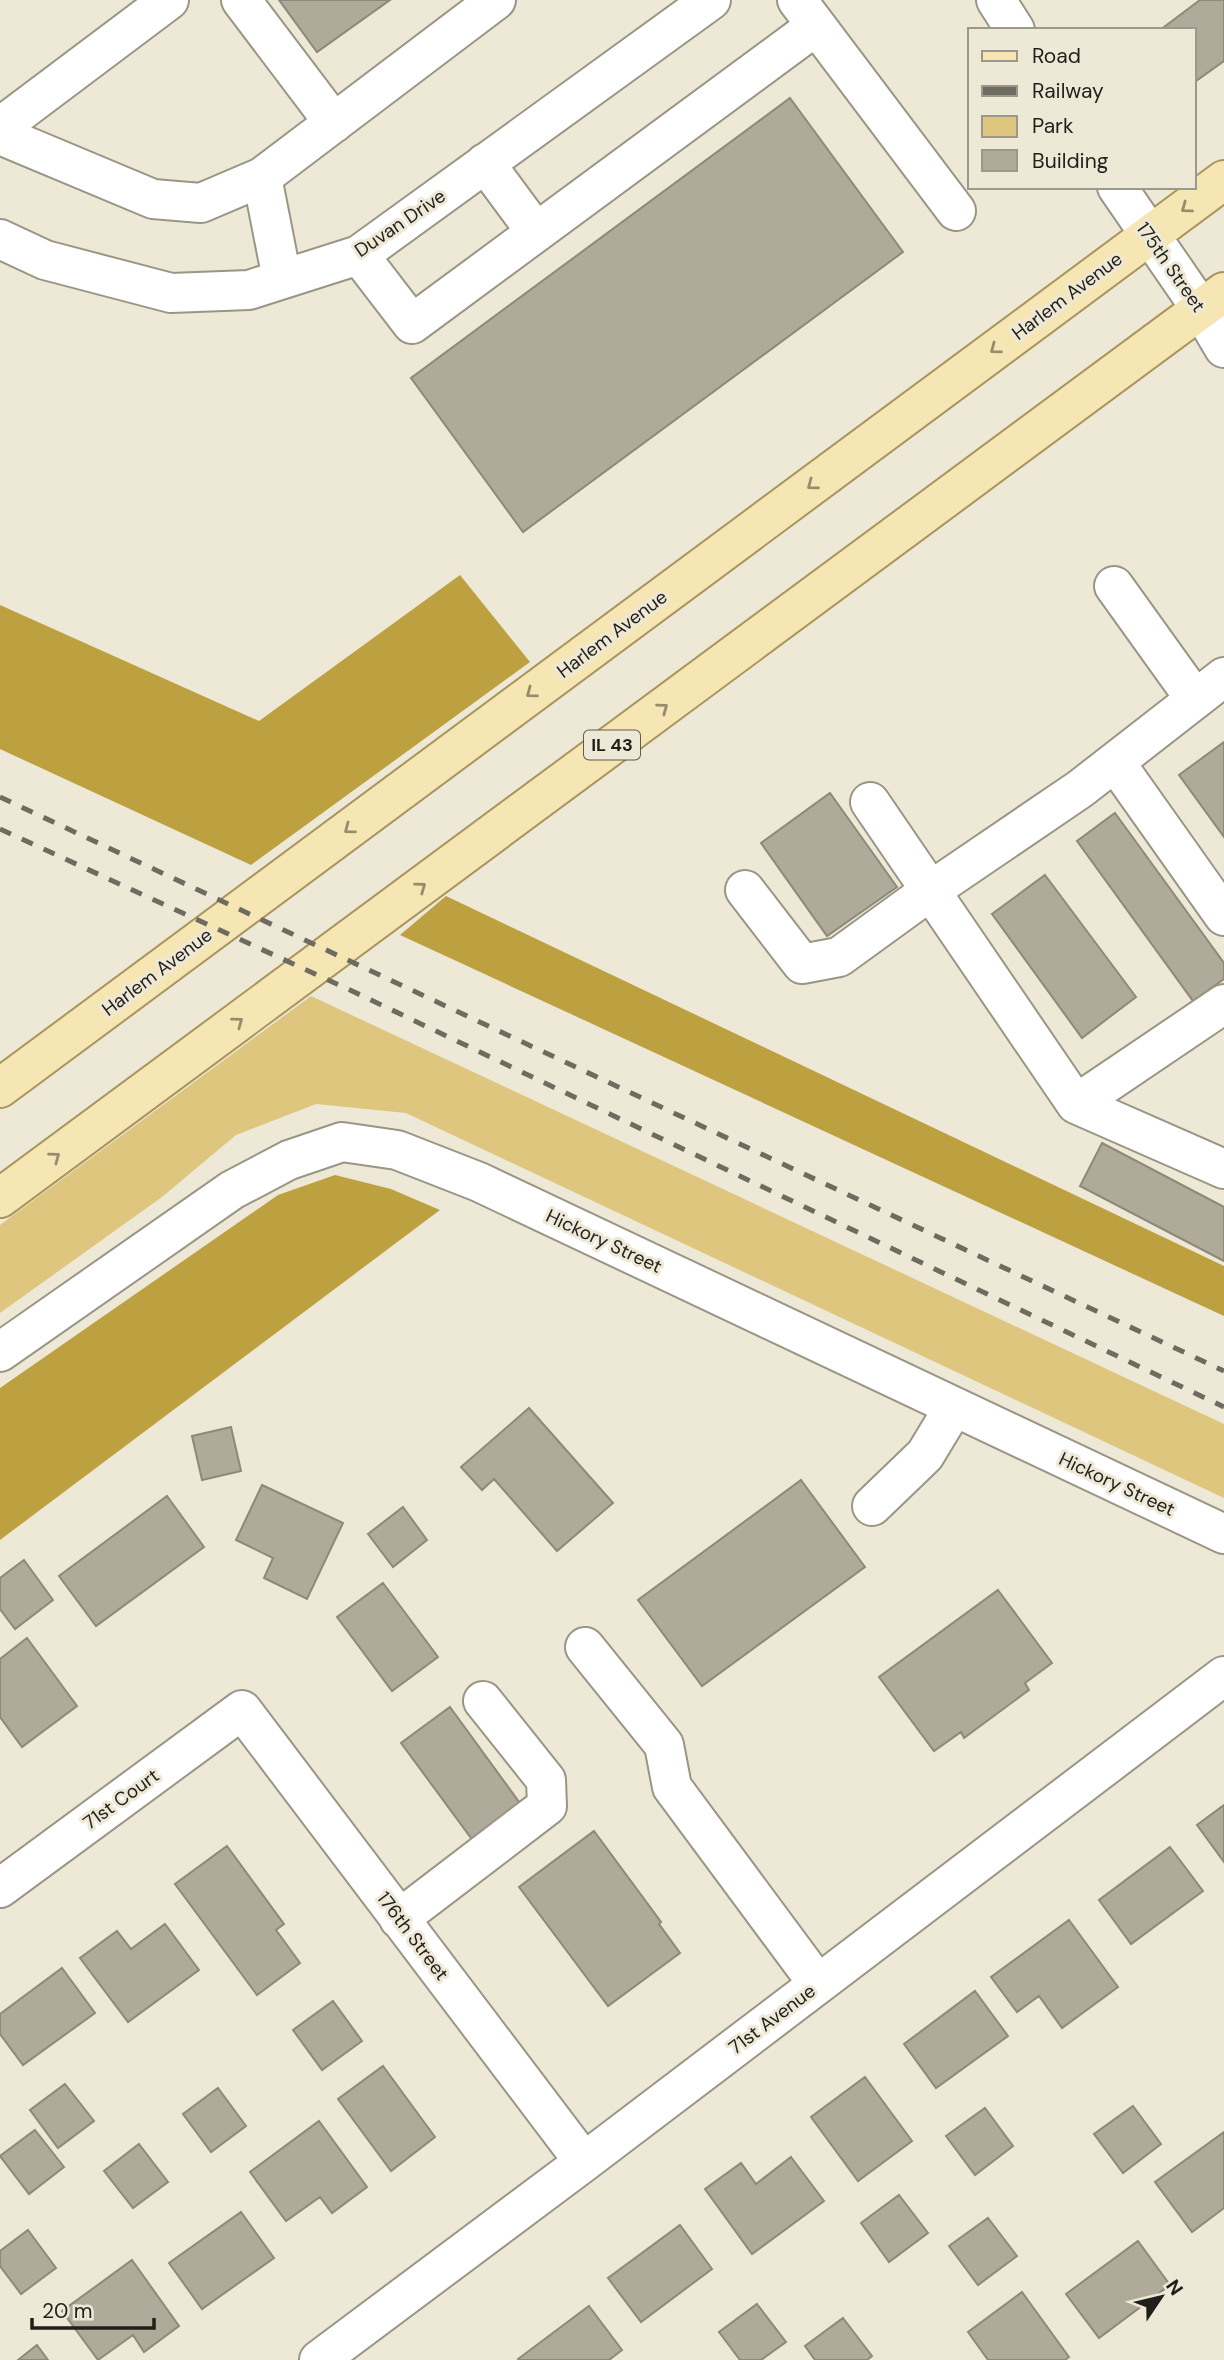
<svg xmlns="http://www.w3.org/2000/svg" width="1224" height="2360" font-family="'DM Sans',sans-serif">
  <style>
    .green { fill: #dec67e }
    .forest { fill: #bda03f }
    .building { fill: #b0aa9a; stroke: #8e8979; stroke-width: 2 }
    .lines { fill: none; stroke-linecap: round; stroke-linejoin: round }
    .minor-casing { stroke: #9a9585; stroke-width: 42 }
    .major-casing { stroke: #a8955d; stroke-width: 42 }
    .minor { stroke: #fff; stroke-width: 38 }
    .major { stroke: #f6e6b4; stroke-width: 38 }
    .rail { stroke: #6e6b61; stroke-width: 5; stroke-dasharray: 12 12; stroke-linecap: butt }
    .oneway { stroke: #968c6e }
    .labels { text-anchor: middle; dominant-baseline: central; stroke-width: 6; stroke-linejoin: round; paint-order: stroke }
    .shield { fill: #eee8d7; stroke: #5e5b52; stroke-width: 2 }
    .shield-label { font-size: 18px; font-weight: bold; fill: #211f19 }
    .street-label { font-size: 19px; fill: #211f19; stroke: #eee8d7 }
  </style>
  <rect width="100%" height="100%" fill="#eee8d7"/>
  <path class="green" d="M311,996L1224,1424V1498L406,1113L316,1104L236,1135L162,1197L0,1313V1225Z"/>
  <path class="forest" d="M460,575L530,662L251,865L0,749V605L259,721Z
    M446,896L1224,1266V1316L400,935Z
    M335,1175L391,1189L440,1210L0,1540V1388L278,1195Z"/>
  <path class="building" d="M279,0H390L317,52Z
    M1200,0H1224V61L1196,81L1194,30H1160Z
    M790,98L903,252L523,532L411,378Z
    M1224,742V837L1179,775Z
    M830,793L897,887L827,936L761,843Z
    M1115,813L1224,963V979L1193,1001L1077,841Z
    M1045,875L1136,997L1082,1038L992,914Z
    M1102,1143L1224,1207V1261L1080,1186Z
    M529,1408L613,1503L557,1551L494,1479L482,1490L461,1467Z
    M231,1427L241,1471L202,1480L192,1436Z
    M801,1480L865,1567L702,1686L638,1600Z
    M262,1485L343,1523L307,1599L264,1578L273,1558L236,1540Z
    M167,1496L204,1547L96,1626L59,1576Z
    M403,1507L427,1540L393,1567L368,1534Z
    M24,1560L53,1600L15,1629L0,1609V1578Z
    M383,1583L438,1657L392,1691L337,1617Z
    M998,1590L1052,1663L1025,1683L1029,1690L964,1738L961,1732L934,1751L879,1677Z
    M27,1638L77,1706L22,1747L0,1717V1659Z
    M450,1707L522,1806L474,1842L401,1743Z
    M1224,1805V1862L1197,1825Z
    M594,1831L661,1922L659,1924L680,1953L608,2006L519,1887Z
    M227,1846L284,1924L276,1930L300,1963L257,1995L175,1884Z
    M1170,1847L1203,1891L1131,1944L1099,1900Z
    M1069,1920L1118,1987L1062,2028L1039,1996L1017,2012L991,1977Z
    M165,1924L199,1970L128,2022L80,1958L117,1931L131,1949Z
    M62,1968L95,2013L23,2065L0,2034V2014Z
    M975,1991L1008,2036L936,2088L904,2044Z
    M333,2001L362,2041L322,2070L293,2030Z
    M383,2066L435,2137L391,2171L338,2099Z
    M865,2077L912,2141L858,2181L811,2117Z
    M65,2084L94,2121L58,2148L30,2110Z
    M218,2088L246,2126L211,2152L183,2114Z
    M1133,2106L1161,2144L1123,2173L1094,2134Z
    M985,2108L1013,2146L975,2175L946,2136Z
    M319,2121L367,2187L332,2213L320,2197L286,2221L250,2172Z
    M35,2130L64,2167L29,2194L0,2156Z
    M1224,2132V2208L1192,2232L1155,2182Z
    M139,2144L168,2182L133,2208L104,2171Z
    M791,2157L824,2201L752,2254L705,2189L741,2163L756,2184Z
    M899,2195L928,2233L889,2262L861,2223Z
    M241,2212L274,2258L202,2309L169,2263Z
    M988,2218L1017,2256L978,2285L949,2246Z
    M680,2225L712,2269L641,2322L608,2278Z
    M28,2230L56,2268L21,2294L0,2266V2251Z
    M1138,2241L1170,2285L1099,2338L1066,2294Z
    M132,2260L179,2326L144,2352L133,2335L98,2360L62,2311Z
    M1022,2292L1069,2357L1065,2360H988L968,2332Z
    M757,2304L786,2342L761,2360H740L719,2332Z
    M589,2306L622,2350L609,2360H519L518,2359Z
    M843,2318L872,2356L867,2360H815L805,2346Z
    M37,2345L48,2360H18Z"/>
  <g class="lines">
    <defs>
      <path id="minor" d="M241,0L334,123
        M797,0L956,211
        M996,0L1015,30
        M0,127L169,0
        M0,135L153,199L201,203L262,177
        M485,163L536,232
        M1117,187L1201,309L1224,348
        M0,239L45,260L171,293L249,290L359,255L711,0
        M359,255L412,324L816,26
        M282,279L262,177L496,0
        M1114,586L1195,699
        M1115,762L1224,916
        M870,802L1076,1104L1224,1169
        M745,890L802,964L839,957L930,891L1080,789L1224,677
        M1076,1104L1224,1004
        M0,1352L232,1190L289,1160L342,1142L397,1150L479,1182L1224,1534
        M872,1506L925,1455L954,1407
        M585,1647L664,1745L672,1787L818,1984
        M0,1888L242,1710L584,2162
        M399,1919L547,1806L546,1780L483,1701
        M319,2360L584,2162L1224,1676"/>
      <path id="major" d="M0,1088L1224,180
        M0,1198L1224,292"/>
    </defs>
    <use href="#minor" class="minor-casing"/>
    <use href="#major" class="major-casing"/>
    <use href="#minor" class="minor"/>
    <use href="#major" class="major"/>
    <path class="rail" d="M0,797L1224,1371
      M0,829L350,990L1224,1407"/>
  </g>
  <defs><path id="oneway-chevron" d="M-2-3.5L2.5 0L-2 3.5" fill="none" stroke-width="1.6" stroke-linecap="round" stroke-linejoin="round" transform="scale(1.75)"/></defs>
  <g class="oneway">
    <use href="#oneway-chevron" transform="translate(1186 208) rotate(144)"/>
    <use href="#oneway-chevron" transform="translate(995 349) rotate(143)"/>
    <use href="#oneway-chevron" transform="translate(812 485) rotate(143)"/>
    <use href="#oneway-chevron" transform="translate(531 693) rotate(143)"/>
    <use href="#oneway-chevron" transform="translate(663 708) rotate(-36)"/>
    <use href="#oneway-chevron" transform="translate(349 829) rotate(143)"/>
    <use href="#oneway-chevron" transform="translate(421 887) rotate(-36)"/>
    <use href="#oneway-chevron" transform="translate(238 1022) rotate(-37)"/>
    <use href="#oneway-chevron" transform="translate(55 1157) rotate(-37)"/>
  </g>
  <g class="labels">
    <rect class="shield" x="584" y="730.5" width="56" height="29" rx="5"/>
    <g class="shield-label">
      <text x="612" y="745">IL 43</text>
    </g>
    <g class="street-label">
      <text transform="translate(400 223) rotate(-34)">Duvan Drive</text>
      <text transform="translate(1171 267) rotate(55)">175th Street</text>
      <text transform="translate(1067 296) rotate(-37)">Harlem Avenue</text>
      <text transform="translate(612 634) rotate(-37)">Harlem Avenue</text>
      <text transform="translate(157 972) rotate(-37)">Harlem Avenue</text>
      <text transform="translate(604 1241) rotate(25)">Hickory Street</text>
      <text transform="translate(1117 1484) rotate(25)">Hickory Street</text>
      <text transform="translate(121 1799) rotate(-36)">71st Court</text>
      <text transform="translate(413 1936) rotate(53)">176th Street</text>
      <text transform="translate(772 2019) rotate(-37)">71st Avenue</text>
    </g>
  </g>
  <rect x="968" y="28" width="228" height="161" fill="#eee8d7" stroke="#9c988b" stroke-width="2"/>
  <rect x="982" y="51" width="35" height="10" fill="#f6e6b4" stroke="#9c988b" stroke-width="2"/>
  <text x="1032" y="63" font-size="21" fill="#211f19">Road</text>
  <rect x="982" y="86" width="35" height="10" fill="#6e6b61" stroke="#9c988b" stroke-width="2"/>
  <text x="1032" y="98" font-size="21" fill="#211f19">Railway</text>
  <rect x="982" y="116" width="35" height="21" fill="#dec67e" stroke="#9c988b" stroke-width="2"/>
  <text x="1032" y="133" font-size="21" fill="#211f19">Park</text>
  <rect x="982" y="150" width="35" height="21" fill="#b0aa9a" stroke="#9c988b" stroke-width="2"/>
  <text x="1032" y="168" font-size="21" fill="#211f19">Building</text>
  <g transform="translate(1161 2297) rotate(55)" stroke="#eee8d7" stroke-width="5" paint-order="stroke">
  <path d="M0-5L12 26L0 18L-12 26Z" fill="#211f19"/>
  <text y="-10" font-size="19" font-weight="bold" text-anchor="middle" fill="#211f19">N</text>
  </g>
  <path d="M32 2318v10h122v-10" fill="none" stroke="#211f19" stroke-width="3.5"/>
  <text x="42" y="2318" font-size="21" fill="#211f19" stroke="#eee8d7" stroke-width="5" paint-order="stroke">20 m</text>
</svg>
